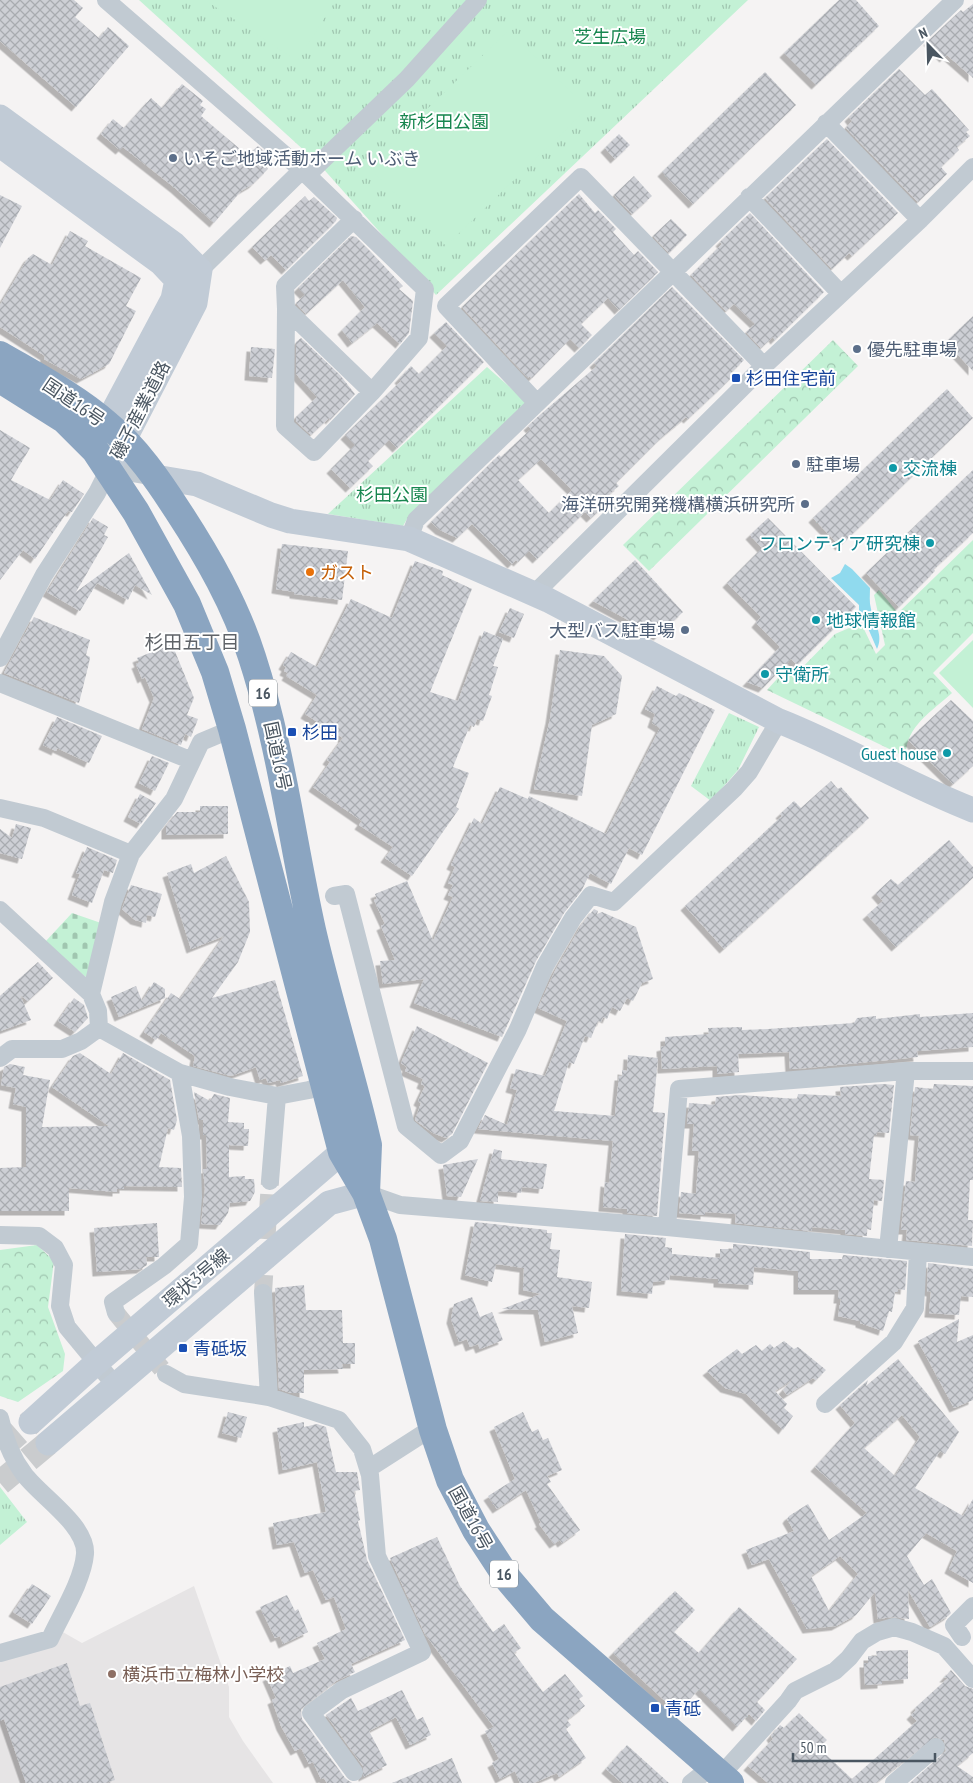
<svg xmlns="http://www.w3.org/2000/svg" width="973" height="1783" font-family="'PT Sans Narrow','Noto Sans JP',sans-serif">
  <style>
    .education { fill: #e6e4e5 }
    .forest { fill: url(#forest-crowns) }
    .cemetery { fill: url(#cemetery-stones) }
    .park { fill: url(#park-tufts) }
    .pitch { fill: #c3f1d5 }
    .water { fill: #90daee }
    .building { fill: url(#building-cross-hatch); fill-rule: evenodd; filter: url(#shadow) }
    .lines { fill: none; stroke-linecap: round; stroke-linejoin: round }
    .street-tunnel { stroke: #caccce; stroke-width: 18; stroke-dasharray: 18 9; stroke-linecap: butt }
    .secondary-tunnel { stroke: #caccce; stroke-width: 25; stroke-dasharray: 25 12; stroke-linecap: butt }
    .street { stroke: #c1cad2; stroke-width: 18 }
    .secondary { stroke: #c1cbd6; stroke-width: 25 }
    .highway { stroke: #8ba5c1; stroke-width: 28 }
    .service-dot { fill: #5c6f8a; stroke: #fff; stroke-width: 2 }
    .transit-dot { fill: #1a4fb4; stroke: #fff; stroke-width: 2 }
    .culture-dot { fill: #0f9aa8; stroke: #fff; stroke-width: 2 }
    .food-dot { fill: #e8710a; stroke: #fff; stroke-width: 2 }
    .education-dot { fill: #8d6e63; stroke: #fff; stroke-width: 2 }
    .labels { text-anchor: middle; dominant-baseline: central; stroke-width: 4; stroke-linejoin: round; paint-order: stroke }
    .shield { fill: #fff; stroke: #808990; stroke-width: 1 }
    .shield-label { font-size: 16px; font-weight: bold; fill: #4a5661 }
    .park-label { font-size: 18px; fill: #17864f; stroke: #fff }
    .service-label { font-size: 18px; fill: #4e5e75; stroke: #fff; text-anchor: start }
    .transit-label { font-size: 18px; fill: #164399; stroke: #fff; text-anchor: start }
    .street-label { font-size: 18px; fill: #4a5661; stroke: #fff }
    .culture-label { font-size: 18px; fill: #0d838f; stroke: #fff; text-anchor: start }
    .food-label { font-size: 18px; fill: #c56008; stroke: #fff; text-anchor: start }
    .education-label { font-size: 18px; fill: #785e54; stroke: #fff; text-anchor: start }
    .neighbourhood-label { font-size: 19px; fill: #5f6368; stroke: #fff }
  </style>
  <defs>
    <pattern id="forest-crowns" width="20" height="18" patternUnits="userSpaceOnUse" patternTransform="scale(1.25)"><rect width="20" height="18" fill="#c3f1d5"/><path d="M2 6a3 3 0 1 1 6 0M12 15a3 3 0 1 1 6 0" fill="none" stroke="#a0c6b0"/></pattern>
    <pattern id="cemetery-stones" width="16" height="16" patternUnits="userSpaceOnUse" patternTransform="scale(1.25)"><rect width="16" height="16" fill="#c3f1d5"/><path d="M2 7V4a2 2 0 0 1 4 0v3zM10 15v-3a2 2 0 0 1 4 0v3z" fill="#a0c6b0"/></pattern>
    <pattern id="park-tufts" width="24" height="20" patternUnits="userSpaceOnUse" patternTransform="scale(1.25)"><rect width="24" height="20" fill="#c3f1d5"/><path d="M3 7l-1-3M5 7V3M7 7l1-3M15 17l-1-3M17 17v-4M19 17l1-3" fill="none" stroke="#a0c6b0"/></pattern>
    <pattern id="building-cross-hatch" width="8" height="8" patternUnits="userSpaceOnUse" patternTransform="scale(1.25)"><rect width="8" height="8" fill="#cdcfd5"/><path d="M0 0l8 8M0 8l8-8" fill="none" stroke="#a8abb0"/></pattern>
    <filter id="shadow"><feDropShadow dx="-4.5" dy="4.5" stdDeviation="0" flood-color="#0004"/></filter>
  </defs>
  <rect width="100%" height="100%" fill="#f5f3f3"/>
  <path class="education" d="M194,1586L229,1687V1717L243,1741L273,1783H0V1660L61,1631L82,1643Z"/>
  <path class="forest" d="M833,340L858,366L649,571L623,545Z
    M973,540V633L933,673L952,693C932,711 904,728 906,757L767,690L786,669L795,675L835,634L861,623L876,654L885,645L874,595L879,590L898,613Z
    M37,1245L54,1261L48,1307L65,1354L63,1371L18,1402L0,1396V1250Z"/>
  <path class="cemetery" d="M72,913L101,923L88,979L45,942Z"/>
  <path class="park" d="M139,0H748L436,295L319,164Z
    M487,367L529,404L407,519L403,526L328,514Z
    M729,713L759,727L738,770L711,801L691,786Z
    M0,1487L27,1522L0,1545Z"/>
  <path class="pitch" d="M205,0H336L297,61Z
    M509,30L587,109L446,246L368,166Z
    M973,640V708L939,673Z"/>
  <path class="water" d="M845,564L852,569L870,588C870,595 869,602 871,609C874,623 884,635 877,649L864,619L838,629L859,610V605L831,578L840,573Z"/>
  <path class="building" d="M0,0H74L83,8L75,17L99,38L108,27L129,46L76,107L0,41Z
    M839,0H856L879,26L816,85L784,53Z
    M973,4V78L947,55L944,58L928,41L961,10L963,12Z
    M899,69L925,95L932,89L969,130L966,132L970,136L957,147L959,150L941,167L947,174L918,202L846,128L852,121L849,117Z
    M765,72L796,105L693,204L662,172Z
    M182,84L203,101L200,105L206,109L201,116L247,155L258,146L272,158L265,165L268,169L253,184L241,191L214,223L175,188L123,147L120,150L101,134L113,119L124,128L151,98L162,108Z
    M619,134L630,145L615,159L605,148Z
    M827,139L898,213L852,256L849,253L832,269L765,198Z
    M634,176L652,196L632,214L614,195Z
    M579,194L595,213L598,210L616,229L613,232L634,255L638,251L658,272L619,310L608,298L581,324L592,335L579,348L570,339L532,378L529,376L528,378L462,307Z
    M0,195L22,206L0,248Z
    M305,196L309,201L314,197L337,218L336,221L286,270L271,255L265,260L252,247Z
    M750,213L824,292L775,340L773,337L761,348L746,332L755,324L734,304L726,311L691,275L722,244L720,242Z
    M671,219L687,235L669,253L653,236Z
    M70,231L88,241L85,246L141,278L126,306L136,311L109,364L81,379L44,359L45,356L0,327V305L28,258L33,254L52,265Z
    M351,236L356,237L369,250L403,286L399,289L413,301L409,333L400,344L377,323L352,343L342,330L365,307L343,280L306,314L296,303L305,295L298,288Z
    M672,287L744,360L732,372L735,374L720,389L688,419L686,417L661,438L616,483L619,486L608,495L612,499L591,518L585,512L537,559L529,551L518,562L516,560L512,564L472,524L457,538L440,530L431,522L499,455L501,457L531,429L528,426L541,414L597,366L594,363ZM541,459L572,490L549,513L518,480Z
    M973,316V371L946,342Z
    M446,322L484,362L397,448L389,440L368,461L373,466L350,488L331,469L355,445L345,435L401,381L399,379L411,366L419,374L447,346L434,333Z
    M301,338L340,375L355,394L330,420L329,418L311,435L296,421V417L317,397L296,374V342Z
    M251,347L275,349L272,378L249,376Z
    M947,389L973,418L840,546L813,518Z
    M0,430L30,448L11,480L50,500L63,480L84,494L72,512L68,511L35,559L23,550L0,580Z
    M973,470V533L934,569L935,571L899,607L866,573Z
    M93,518L108,527L104,535L108,537L76,592L129,553L152,595L135,585L128,600L97,583L80,611L47,592Z
    M768,518L856,607L797,665L791,659L763,688L747,682L780,647L756,623L761,617L727,583L762,548L750,535Z
    M282,544L348,551L342,600L294,594V592L276,589Z
    M635,560L683,612L658,636L593,601Z
    M415,561L443,571L442,575L472,589L430,692L458,701L484,631L503,639L493,666L498,667L489,695L492,696L483,721L477,719L474,727L470,725L453,767L469,773L456,807L459,809L412,876L385,858L393,847L359,825L362,821L313,787L330,762L327,760L343,738L305,714L317,695L286,676L288,673L284,671L286,667L283,665L291,652L317,667L351,599L392,618Z
    M510,608L524,614L514,638L499,632Z
    M34,617L90,640L86,655L90,657L89,663L79,703L4,673Z
    M172,644L194,698L187,715L198,719L191,737L185,734L181,745L142,729L154,698L145,677L142,679L136,664L139,663L137,658Z
    M560,650L604,656L622,676L616,714L592,725L582,796L534,789L550,719Z
    M657,686L676,696L679,693L715,710L642,855L629,848L611,884L590,873L582,890L564,913L536,961L502,1037L414,1003L424,979L383,984L380,961L395,960L381,926L385,924L374,900L377,899L375,894L407,881L433,941L453,897L448,895L453,885L448,883L455,867L451,865L474,818L482,824L500,787L528,799L529,796L606,834L660,728L652,723L655,714L645,709Z
    M951,700L973,721V766L953,784L908,740Z
    M57,717L102,736L89,763L57,748L56,751L43,745Z
    M152,756L169,763L155,791L139,783Z
    M831,781L838,789L841,787L869,818L724,949L685,906L782,816L780,814L794,801L801,808Z
    M140,794L156,803L141,824L128,817Z
    M200,806H228V834L166,835V826L177,812H200Z
    M16,824L31,828L22,859L0,853V829L12,838Z
    M949,840L973,867V878L896,947L867,915L883,901L876,893L891,879L898,885Z
    M87,847L117,860L113,873L104,870L92,903L72,895L80,874L76,873Z
    M226,856L249,902L250,932L238,962L212,998L275,980L303,1076L281,1083L280,1080L268,1083L266,1078L260,1080L256,1067L231,1076L193,1066L195,1056L161,1033L156,1040L144,1032L171,993L180,999L224,936L191,949L167,873L191,864L194,873Z
    M131,885L162,894L155,917L147,915L146,923L135,920L122,909Z
    M594,909L598,911L597,914L602,912L636,927L653,979L642,983L633,1001L627,998L620,1011L612,1007L607,1019L603,1017L601,1022L598,1021L591,1038L585,1036L574,1064L569,1062L554,1111L615,1116L619,1076H622V1070L627,1071L628,1055L658,1058L653,1112L665,1113L657,1216L627,1213V1209L603,1207L605,1182L609,1183L613,1141L478,1129L485,1115L507,1125L517,1090L510,1088L516,1069L545,1076L567,1021L538,1008L555,971L582,924Z
    M38,962L53,978L28,1001L20,995L31,1020L0,1031V996Z
    M154,982L165,989V998L119,1017L111,997L136,986L142,1001Z
    M74,998L84,1005L88,1018L75,1032L58,1021Z
    M973,1013V1047L917,1051L918,1057L807,1068L790,1069L789,1052L738,1054L739,1072L717,1074V1066L662,1069L661,1047L665,1046V1037L709,1034L708,1028L742,1027V1030L768,1029L854,1023L857,1018L876,1016V1019L920,1014V1017Z
    M417,1026L488,1063L452,1134L446,1138L433,1133L415,1120L421,1103L418,1101L425,1086L421,1084L423,1079L405,1071L407,1067L401,1063Z
    M80,1053L111,1074L123,1053L170,1080L177,1120L174,1130L168,1128L159,1167L181,1168L182,1187L124,1186V1189H117V1192L69,1188V1211H0V1168L26,1167V1107L13,1104L16,1088L1,1085L4,1067L10,1064L25,1067L23,1075L50,1080L42,1127L109,1126L52,1087L73,1056Z
    M883,1084L894,1085L889,1133L877,1132L876,1135H874L869,1179L884,1180L882,1201L874,1200L871,1230L867,1229V1236L845,1234V1230L812,1227V1231L735,1223L736,1214L705,1212V1215L679,1213L681,1192L696,1194L699,1151H692L694,1124H687L689,1103L715,1105L716,1097L740,1095L797,1099L798,1094L841,1096L840,1087Z
    M934,1084L973,1086V1180H970L968,1220H973L972,1246L906,1240L907,1230H901L906,1181L915,1182L919,1136L910,1135L915,1087L933,1089Z
    M194,1092L210,1101L214,1094L230,1098L228,1122L244,1123V1129H249L248,1146L229,1145V1177L245,1176V1179H254L255,1192L250,1201L230,1203L228,1213L220,1225L201,1224L205,1189L203,1169H207L206,1135H203V1120H199Z
    M494,1149L502,1151L501,1159L547,1164L543,1189L522,1187L521,1193L498,1191V1202L480,1201Z
    M478,1159L461,1197L447,1196L443,1165Z
    M475,1222L547,1230V1233H552L550,1249L560,1250L557,1277L592,1282L589,1308L572,1306L578,1333L545,1342L538,1310L502,1309L541,1294L523,1290L524,1268L496,1264L492,1282L465,1275Z
    M157,1223L159,1257H146L147,1265L141,1269L97,1272L94,1228Z
    M625,1234L666,1238L665,1247L672,1248V1254L720,1258V1249H733V1244L810,1252V1259H842L843,1255L907,1261L905,1290L898,1289V1292H895L892,1312L889,1311L883,1331L860,1323V1321L838,1316L841,1299H838L839,1290H798V1271L754,1267L753,1285L718,1283V1279L670,1275L669,1280L653,1282L652,1294L621,1291Z
    M928,1263L973,1269V1297L961,1296L959,1315L929,1313L931,1292L927,1291Z
    M304,1285L306,1310H342L343,1343H355V1364H342L343,1369L304,1370V1393H291L279,1389L275,1288Z
    M472,1297L480,1317L492,1312L503,1340L480,1349L478,1344L470,1347L467,1339L459,1342L451,1319L454,1304Z
    M959,1319L957,1342L973,1335V1400L954,1408L918,1341Z
    M784,1341L794,1349L798,1347L826,1370L816,1380L813,1378L787,1395L783,1390L792,1380L775,1391L787,1404L784,1408L793,1416L783,1430L746,1394L725,1388L707,1371L737,1349L742,1354L756,1345L762,1351L770,1344L774,1348Z
    M898,1359L959,1432L945,1454L940,1451L915,1488L963,1516L973,1499V1583L949,1569L957,1551L926,1533L907,1556L924,1585L932,1579L951,1613L948,1616L930,1627L908,1590L909,1619L892,1617L878,1619L875,1592L856,1615L836,1626L807,1629L769,1559L752,1565L746,1550L794,1531L787,1519L789,1516L808,1504L829,1540L867,1513L815,1467L855,1423L840,1405L868,1380L866,1386ZM902,1415L920,1437L895,1476L864,1448ZM840,1556L858,1574L829,1611L811,1576Z
    M228,1412L247,1417L241,1438L222,1433Z
    M523,1412L532,1432L538,1429L543,1440L548,1438L562,1470L547,1476L551,1482L547,1484L580,1530L562,1543L560,1540L554,1544L539,1524L541,1523L526,1490L497,1509L488,1496L515,1479L494,1427Z
    M304,1422V1427L317,1424L326,1427L336,1472H357L360,1490L354,1491L360,1520L358,1521L367,1560L405,1640L351,1664L355,1672L336,1681L301,1709L302,1719L345,1778L352,1783H327L324,1778L321,1779L313,1762L309,1764L301,1748L295,1751L281,1726L272,1700L276,1698L267,1677L290,1666L293,1673L325,1659L317,1643L346,1629L334,1597L326,1600L313,1570L305,1573L294,1542L277,1545L273,1523L326,1512L317,1462L283,1470L277,1428Z
    M437,1537L460,1586L493,1632L504,1624L521,1648L514,1653L543,1692L565,1674L583,1696L579,1699L585,1706L567,1720L571,1725L566,1729L586,1758L559,1777L557,1773L534,1783H520L515,1771L500,1779L492,1763L499,1759L485,1731L494,1727L425,1634L390,1558Z
    M32,1584L51,1596L32,1624L13,1612Z
    M675,1591L695,1610L674,1632L699,1653L739,1607L797,1659L757,1702L765,1710L756,1721L749,1714L737,1727L699,1689L678,1713L613,1653Z
    M287,1595L295,1611L298,1609L308,1632L283,1644L280,1636L275,1638L260,1607Z
    M908,1650V1679L882,1681V1684L865,1685L864,1663H868V1656H877L876,1651Z
    M67,1663L80,1706L90,1703L115,1780L106,1783H26L4,1719L0,1721V1687Z
    M951,1670L965,1686L973,1689V1753L957,1766L973,1777V1783H910L946,1751L944,1740L935,1737L876,1783H768L748,1766L773,1739L771,1736L780,1725L784,1728L799,1713L827,1740L819,1748L852,1779L917,1721L911,1715L916,1710L915,1708L948,1678H944Z
    M402,1690L417,1720L423,1717L431,1735L410,1745L396,1717L369,1731L387,1765L363,1777V1766L326,1715L351,1698L358,1711Z
    M627,1745L669,1783H622L606,1769Z
    M452,1758L462,1783H392Z"/>
  <g class="lines">
    <path class="street-tunnel" d="M263,1293L270,1181
      M116,1313L166,1374"/>
    <path class="secondary-tunnel" d="M0,1449L31,1422
      M0,1483L48,1443"/>
    <path class="street" d="M106,0L302,170L200,270L191,274
      M826,123L920,220
      M302,170L425,289L419,338L372,392L314,452L285,426L286,309L372,392
      M307,175L407,79L478,0
      M749,197L841,294
      M286,309L285,286L354,219
      M536,402L446,306L581,177L764,366
      M409,539L416,520L955,0
      M534,594L764,366L920,220L973,167
      M0,658L44,575L97,493L109,469L155,477
      M0,683L190,760
      M0,808L44,818L131,854
      M334,896L346,894L406,1126L441,1155L460,1141L518,1029L545,966L573,918L591,895L614,902L734,789L749,772L779,721
      M0,910L91,994
      M99,1028L180,1073L230,1087L277,1096
      M0,1058L12,1049H62L81,1041L99,1028L98,1011L91,994L113,902L131,854L174,799L201,742L232,729
      M270,1181L277,1096L309,1090L333,1082
      M366,1193L400,1205L667,1227L973,1257
      M667,1227L679,1089L906,1071H973
      M0,1235L39,1236L55,1248L64,1265L60,1306L67,1327L115,1385
      M888,1249L906,1071
      M263,1293L269,1397
      M116,1313L113,1302L164,1266L189,1244L193,1197L191,1136L180,1073
      M166,1374L184,1384L269,1397L339,1420L362,1449L370,1475L377,1556L422,1652L342,1690L311,1713L354,1772
      M825,1404L894,1342L915,1308L918,1252
      M0,1418C4,1437 12,1458 24,1474C39,1495 87,1525 85,1554C83,1580 61,1615 50,1639L0,1653
      M368,1469L421,1435L433,1430
      M962,1637L954,1625L973,1606
      M720,1776L788,1701L795,1691L835,1671L849,1658L862,1641L877,1632L894,1627L912,1632L944,1646L973,1679
      M691,1783L710,1768
      M894,1783L936,1747"/>
    <path class="secondary" d="M0,117L174,244L200,270L195,303L109,469
      M0,145L161,263L177,280L173,299L107,423L108,445
      M155,477L197,484L271,515L290,521L409,539L548,600L779,721C845,747 906,784 973,810
      M31,1422L95,1364L342,1152L362,1147
      M48,1443L329,1203L366,1193"/>
    <path class="highway" d="M0,355C36,376 76,397 108,425C136,448 158,480 178,511C208,557 235,604 252,657C281,746 292,840 312,930C327,995 347,1059 363,1124L368,1145L366,1193
      M0,379L65,420L95,450L136,512L187,604L215,672L232,729L342,1152L366,1193L383,1239L433,1430L450,1480L476,1530L508,1579L542,1619L730,1783"/>
  </g>
  <g class="service-dot">
    <circle cx="173" cy="158" r="5"/>
    <circle cx="857" cy="349" r="5"/>
    <circle cx="796" cy="464" r="5"/>
    <circle cx="805" cy="504" r="5"/>
    <circle cx="685" cy="630" r="5"/>
  </g>
  <g class="transit-dot">
    <rect x="731" y="373" width="10" height="10" rx="2.5"/>
    <rect x="287" y="727" width="10" height="10" rx="2.5"/>
    <rect x="178" y="1343" width="10" height="10" rx="2.5"/>
    <rect x="650" y="1703" width="10" height="10" rx="2.5"/>
  </g>
  <g class="culture-dot">
    <circle cx="893" cy="468" r="5"/>
    <circle cx="930" cy="543" r="5"/>
    <circle cx="816" cy="620" r="5"/>
    <circle cx="765" cy="674" r="5"/>
    <circle cx="947" cy="753" r="5"/>
  </g>
  <circle class="food-dot" cx="310" cy="572" r="5"/>
  <circle class="education-dot" cx="112" cy="1674" r="5"/>
  <g class="labels">
    <g class="shield">
      <rect x="249" y="679.5" width="28" height="27" rx="4"/>
      <rect x="490" y="1560.5" width="28" height="27" rx="4"/>
    </g>
    <g class="shield-label">
      <text x="263" y="693">16</text>
      <text x="504" y="1574">16</text>
    </g>
    <g class="park-label">
      <text x="610" y="36">芝生広場</text>
      <text x="444" y="121">新杉田公園</text>
      <text x="392" y="494">杉田公園</text>
    </g>
    <g class="service-label">
      <text x="183" y="158">いそご地域活動ホーム いぶき</text>
      <text x="867" y="349">優先駐車場</text>
      <text x="806" y="464">駐車場</text>
      <text x="795" y="504" text-anchor="end">海洋研究開発機構横浜研究所</text>
      <text x="675" y="630" text-anchor="end">大型バス駐車場</text>
    </g>
    <g class="transit-label">
      <text x="746" y="378">杉田住宅前</text>
      <text x="302" y="732">杉田</text>
      <text x="193" y="1348">青砥坂</text>
      <text x="665" y="1708">青砥</text>
    </g>
    <g class="street-label">
      <text transform="translate(74 402) rotate(34)">国道16号</text>
      <text transform="translate(140 410) rotate(-63)">磯子産業道路</text>
      <text transform="translate(278 756) rotate(78)">国道16号</text>
      <text transform="translate(196 1278) rotate(-40)">環状3号線</text>
      <text transform="translate(471 1518) rotate(61)">国道16号</text>
    </g>
    <g class="culture-label">
      <text x="903" y="468">交流棟</text>
      <text x="920" y="543" text-anchor="end">フロンティア研究棟</text>
      <text x="826" y="620">地球情報館</text>
      <text x="775" y="674">守衛所</text>
      <text x="937" y="753" text-anchor="end">Guest house</text>
    </g>
    <g class="food-label">
      <text x="320" y="572">ガスト</text>
    </g>
    <g class="education-label">
      <text x="122" y="1674">横浜市立梅林小学校</text>
    </g>
    <g class="neighbourhood-label">
      <text x="192" y="642">杉田五丁目</text>
    </g>
  </g>
  <g transform="translate(928 45) rotate(337)" stroke="#ffffff" stroke-width="4" paint-order="stroke">
  <path d="M0-4L9 19L0 12L-9 19Z" fill="#4a5661"/>
  <text y="-8" font-size="14" font-weight="bold" text-anchor="middle" fill="#4a5661">N</text>
  </g>
  <path d="M793 1753v8h142v-8" fill="none" stroke="#4a5661" stroke-width="2.5"/>
  <text x="800" y="1753" font-size="15" fill="#4a5661" stroke="#ffffff" stroke-width="4" paint-order="stroke">50 m</text>
</svg>
